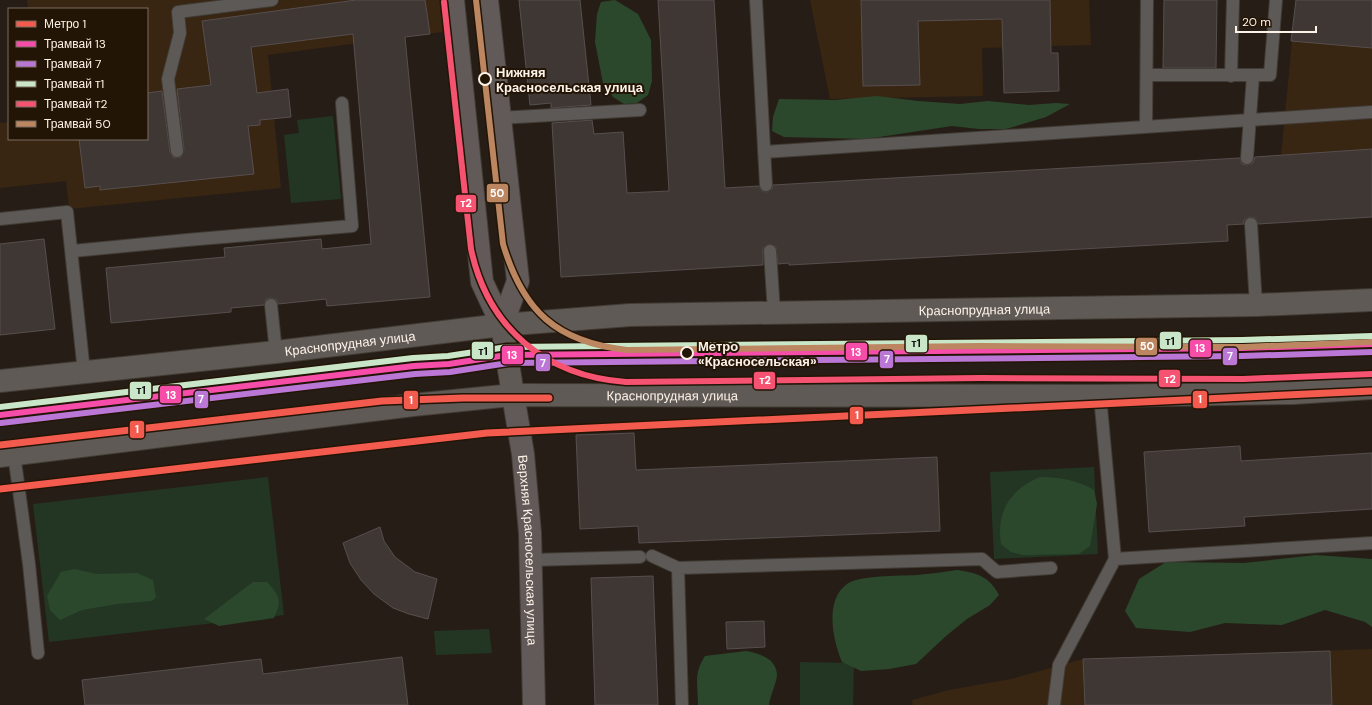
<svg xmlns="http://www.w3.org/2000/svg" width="1372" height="705" font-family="'DM Sans',sans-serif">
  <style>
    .built { fill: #382512 }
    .green { fill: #233623 }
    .forest { fill: #2b482c }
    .building { fill: #3e3734; stroke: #574f4e }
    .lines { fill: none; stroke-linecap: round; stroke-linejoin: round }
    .lane-casing { stroke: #423c35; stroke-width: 14 }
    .secondary-casing { stroke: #423c35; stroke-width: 24 }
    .primary-casing { stroke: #423c35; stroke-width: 24 }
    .lane { stroke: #5d5957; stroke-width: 12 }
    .secondary { stroke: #615a58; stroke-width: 22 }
    .primary { stroke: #605a56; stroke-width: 22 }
    .tram-1-casing { stroke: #231506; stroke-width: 9 }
    .tram-2-casing { stroke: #231506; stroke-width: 9 }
    .tram-3-casing { stroke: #231506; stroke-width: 9 }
    .tram-4-casing { stroke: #231506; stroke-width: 9 }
    .tram-5-casing { stroke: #231506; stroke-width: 9 }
    .tram-1 { stroke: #f54da8; stroke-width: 6 }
    .tram-2 { stroke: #ba77d6; stroke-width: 6 }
    .tram-3 { stroke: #c9e6c8; stroke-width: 6 }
    .tram-4 { stroke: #f65372; stroke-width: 6 }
    .tram-5 { stroke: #bb8660; stroke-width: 6 }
    .metro-1-casing { stroke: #231506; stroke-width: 10 }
    .metro-1 { stroke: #f35b4f; stroke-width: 7 }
    .stop-dot { fill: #231506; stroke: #fdf2e8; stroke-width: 2 }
    .labels { text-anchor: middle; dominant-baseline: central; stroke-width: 4; stroke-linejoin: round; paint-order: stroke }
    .stop-label { font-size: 13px; font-weight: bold; fill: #fdf2e8; stroke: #231506; text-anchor: start }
    .street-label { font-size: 13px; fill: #fdf2e8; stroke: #231506 }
    .line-badge { stroke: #231506; stroke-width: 1.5 }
    .badge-label { font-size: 11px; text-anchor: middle; font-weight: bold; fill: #fff }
    .pale-badge-label { font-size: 11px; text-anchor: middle; font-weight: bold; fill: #111 }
  </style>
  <rect width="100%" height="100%" fill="#261e16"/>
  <path class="built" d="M27,0H446L449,31L268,55L281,188L69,209L66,181L0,188V123L9,122V139H147V9H28Z
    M810,0H1089L1091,45L982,48L983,96L830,99Z
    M1296,0H1372V217L1227,225L1223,159L1281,155Z
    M1372,649V705H913L912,700L949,690L1011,679L1083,659Z"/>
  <path class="green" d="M333,116L341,199L291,203L284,135L299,133L297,120Z
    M1094,467L1098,554L994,559L990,472Z
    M268,477L284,615L49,642L33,504Z
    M489,629L492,653L436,655L434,631Z
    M800,662L854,663L853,705H800Z"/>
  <path class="forest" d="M615,0L638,14L651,40L652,81L648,95L637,103L624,104L613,97L603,83L595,42L597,14L601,2Z
    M877,96L918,101L960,104L988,101L1029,105L1056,103L1070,104L1046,117L1006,129H979L952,126L866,139L784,137L772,131L773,117L779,99L835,100Z
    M1040,477C1059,477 1077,480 1094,490L1097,504L1090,546L1079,554L1023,555L1011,552L1001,544C996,512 1010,489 1040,477Z
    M1316,555L1372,559V627L1365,622L1325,610L1282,625L1225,623L1190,632L1136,628L1125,611L1139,579L1166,562L1244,563Z
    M74,569L97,574L137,573L153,580L156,597L152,601L117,604L82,610L60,620L50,610L47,596L61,572Z
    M957,570C977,573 989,576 999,595L990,605L967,619L946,636L916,664L889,669L861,671L842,662C833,640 824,601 847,584C859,575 900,576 917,575C930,574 943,572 957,570Z
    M253,582H267C280,596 282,601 274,618L219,626L204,619Z
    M746,651C758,653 776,658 777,674C777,682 770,696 769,705H698C698,684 693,675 705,656Z"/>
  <path class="building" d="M356,0H425L430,34L405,37L430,297L327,306L326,299L278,304L277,300L271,298L266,299L264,305L231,308V312L111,323L106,268L225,257L224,248L278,243L321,239L322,249L371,244L353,34L251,47L257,93L288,89L291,117L260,120V125L248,126L254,174L100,190V186L85,188L79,139H147V93L162,91L170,152L174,158L181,157L184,150L177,89L211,85L202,21Z
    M519,0H580L591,105L551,108V103L530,105Z
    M658,0H714L725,188L759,186L762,191L767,192L772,189L773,185L1240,158L1242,164L1247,165L1253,163L1255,157L1372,149V217L1258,224L1255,218L1250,217L1244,220V224L1227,225L1228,241L789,265V263L778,264L776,247L769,244L763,248V265L561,277L552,123L592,120L594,134L623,132L627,193L669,191Z
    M861,0H1050L1051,53H1058L1059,91L1004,93L1002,19L918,21L920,85L863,86Z
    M1164,0H1217L1216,68H1163Z
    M1296,0H1372V48L1291,41Z
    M44,239L55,329L0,335V244Z
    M634,433L636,470L937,457L940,531L639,543L638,526L580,529L576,435Z
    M1240,446L1241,461L1372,453V509L1244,517L1245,526L1149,532L1144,452Z
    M380,527L384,541L395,557L415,572L437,579L428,619L409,614L393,608L374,594L361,580L350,563L343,543Z
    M653,576L658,705H595L591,578Z
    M764,621L765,647L727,649L726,622Z
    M1330,651L1332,705H1085L1083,659Z
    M402,657L408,705H85L82,680L261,659L263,674Z"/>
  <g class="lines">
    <defs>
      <path id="lane" d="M756,0L766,185
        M1147,75H1270L1276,0
        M1231,76L1233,0
        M500,118L640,110
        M1146,127L1147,0
        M177,151L168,79L180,33L178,12L272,0
        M764,152L1372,112
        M1247,158L1253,76
        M0,219L67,212L84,372
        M1251,224L1256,305
        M73,251L187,240L352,226L342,103
        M770,251L774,313
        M271,305L276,352
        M14,454L29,564L38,653
        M652,556L678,568
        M1115,559L1372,543
        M531,560L640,557
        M682,705L678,568L982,559L997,572L1051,568
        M1054,705L1059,665L1115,559L1100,396"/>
      <g id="secondary">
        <path d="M453,0L482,282L502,325"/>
        <path d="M487,0L518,281L502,325"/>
        <path id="s1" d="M513,395L523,454L530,533L534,705"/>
      </g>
      <g id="primary">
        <path d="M502,325L513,395"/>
        <path id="s2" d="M0,381L276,352L502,325L630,315L1256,305L1372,300"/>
        <path id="s3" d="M0,456L413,405L513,395L1100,396L1293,393L1372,388"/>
      </g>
    </defs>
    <use href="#lane" class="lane-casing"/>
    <use href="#secondary" class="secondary-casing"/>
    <use href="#primary" class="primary-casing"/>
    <use href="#lane" class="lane"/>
    <use href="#secondary" class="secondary"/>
    <use href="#primary" class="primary"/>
    <defs>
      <path id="tram-1" d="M0,415L414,366L449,364L507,355L1242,348L1372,344"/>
      <path id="tram-2" d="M1,423L415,374L450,372L508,363L1242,356L1372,352"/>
      <path id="tram-3" d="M0,407L413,358L448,356L507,347L1242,340L1372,336"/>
      <path id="tram-4" d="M444,2L471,249C488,329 546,376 626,382L981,378L1243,379L1372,374"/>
      <path id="tram-5" d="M476,0L503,244C523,311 556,342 627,350L981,346L1243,347L1371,342"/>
    </defs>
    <use href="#tram-1" class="tram-1-casing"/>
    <use href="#tram-2" class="tram-2-casing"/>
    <use href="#tram-3" class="tram-3-casing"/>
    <use href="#tram-4" class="tram-4-casing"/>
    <use href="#tram-5" class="tram-5-casing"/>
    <use href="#tram-1" class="tram-1"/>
    <use href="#tram-2" class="tram-2"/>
    <use href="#tram-3" class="tram-3"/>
    <use href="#tram-4" class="tram-4"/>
    <use href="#tram-5" class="tram-5"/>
    <defs>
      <path id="metro-1" d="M0,445L382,401L463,398H549
        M0,489L487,433L1372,391"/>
    </defs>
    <use href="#metro-1" class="metro-1-casing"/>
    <use href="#metro-1" class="metro-1"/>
  </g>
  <g class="stop-dot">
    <circle cx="485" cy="79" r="6"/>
    <circle cx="687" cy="353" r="6"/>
  </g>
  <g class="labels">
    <g class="stop-label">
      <text x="496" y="72">Нижняя<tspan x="496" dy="15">Красносельская улица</tspan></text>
      <text x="698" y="346">Метро<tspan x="698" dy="15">«Красносельская»</tspan></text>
    </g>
    <g class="street-label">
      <text stroke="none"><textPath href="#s2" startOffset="988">Краснопрудная улица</textPath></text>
      <text stroke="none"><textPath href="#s2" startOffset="352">Краснопрудная улица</textPath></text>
      <text stroke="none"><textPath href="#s3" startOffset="676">Краснопрудная улица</textPath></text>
      <text stroke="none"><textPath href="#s1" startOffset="156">Верхняя Красносельская улица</textPath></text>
    </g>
  </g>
  <g class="line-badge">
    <rect x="486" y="183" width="23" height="20" rx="4" fill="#bb8660"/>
    <rect x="455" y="194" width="22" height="19" rx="4" fill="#f65372"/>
    <rect x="1159" y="331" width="23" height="19" rx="4" fill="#c9e6c8"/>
    <rect x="905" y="334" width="23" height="19" rx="4" fill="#c9e6c8"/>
    <rect x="1135" y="337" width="23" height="19" rx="4" fill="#bb8660"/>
    <rect x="1189" y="339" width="23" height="19" rx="4" fill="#f54da8"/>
    <rect x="471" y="341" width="23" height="19" rx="4" fill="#c9e6c8"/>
    <rect x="845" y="342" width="23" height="19" rx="4" fill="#f54da8"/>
    <rect x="501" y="345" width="23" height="20" rx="4" fill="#f54da8"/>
    <rect x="1222" y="347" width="16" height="19" rx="4" fill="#ba77d6"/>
    <rect x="879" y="350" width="15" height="19" rx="4" fill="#ba77d6"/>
    <rect x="535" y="353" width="16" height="19" rx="4" fill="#ba77d6"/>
    <rect x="1158" y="369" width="23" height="19" rx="4" fill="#f65372"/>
    <rect x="753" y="371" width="23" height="19" rx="4" fill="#f65372"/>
    <rect x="129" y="381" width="23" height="19" rx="4" fill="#c9e6c8"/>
    <rect x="159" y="385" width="23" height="19" rx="4" fill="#f54da8"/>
    <rect x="1192" y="390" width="16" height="19" rx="4" fill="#f35b4f"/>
    <rect x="194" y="390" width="15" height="19" rx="4" fill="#ba77d6"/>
    <rect x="403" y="390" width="16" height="20" rx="4" fill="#f35b4f"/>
    <rect x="849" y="406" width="15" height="19" rx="4" fill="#f35b4f"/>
    <rect x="129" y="420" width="16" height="19" rx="4" fill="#f35b4f"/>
  </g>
  <g class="badge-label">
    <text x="497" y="197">50</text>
    <text x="466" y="207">т2</text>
    <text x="1147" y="350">50</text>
    <text x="1200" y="352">13</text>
    <text x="856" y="356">13</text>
    <text x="512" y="359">13</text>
    <text x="1230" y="360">7</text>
    <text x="887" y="363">7</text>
    <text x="543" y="367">7</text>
    <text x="1170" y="383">т2</text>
    <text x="765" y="384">т2</text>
    <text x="171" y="399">13</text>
    <text x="1200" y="403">1</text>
    <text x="201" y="403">7</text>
    <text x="411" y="404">1</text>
    <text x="857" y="419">1</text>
    <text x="137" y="433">1</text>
  </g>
  <g class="pale-badge-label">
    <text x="1170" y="345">т1</text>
    <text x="916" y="347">т1</text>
    <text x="483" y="355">т1</text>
    <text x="141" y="394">т1</text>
  </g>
  <rect x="8" y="8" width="140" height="132" fill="#231506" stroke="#7a6d60"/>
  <rect x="16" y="21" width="20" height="6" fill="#f35b4f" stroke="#7a6d60"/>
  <text x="44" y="28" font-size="12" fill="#fdf2e8">Метро 1</text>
  <rect x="16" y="41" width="20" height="6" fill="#f54da8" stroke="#7a6d60"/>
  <text x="44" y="48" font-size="12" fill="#fdf2e8">Трамвай 13</text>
  <rect x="16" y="61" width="20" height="6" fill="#ba77d6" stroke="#7a6d60"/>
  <text x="44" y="68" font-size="12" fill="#fdf2e8">Трамвай 7</text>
  <rect x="16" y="81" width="20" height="6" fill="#c9e6c8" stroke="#7a6d60"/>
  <text x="44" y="88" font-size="12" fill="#fdf2e8">Трамвай т1</text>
  <rect x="16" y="101" width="20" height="6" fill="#f65372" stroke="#7a6d60"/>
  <text x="44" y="108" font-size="12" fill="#fdf2e8">Трамвай т2</text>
  <rect x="16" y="121" width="20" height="6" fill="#bb8660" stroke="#7a6d60"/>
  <text x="44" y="128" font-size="12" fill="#fdf2e8">Трамвай 50</text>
  <path d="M1236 26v6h80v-6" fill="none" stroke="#fdf2e8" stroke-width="2"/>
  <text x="1242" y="26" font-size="12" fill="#fdf2e8" stroke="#231506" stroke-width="3" paint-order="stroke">20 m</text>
</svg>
